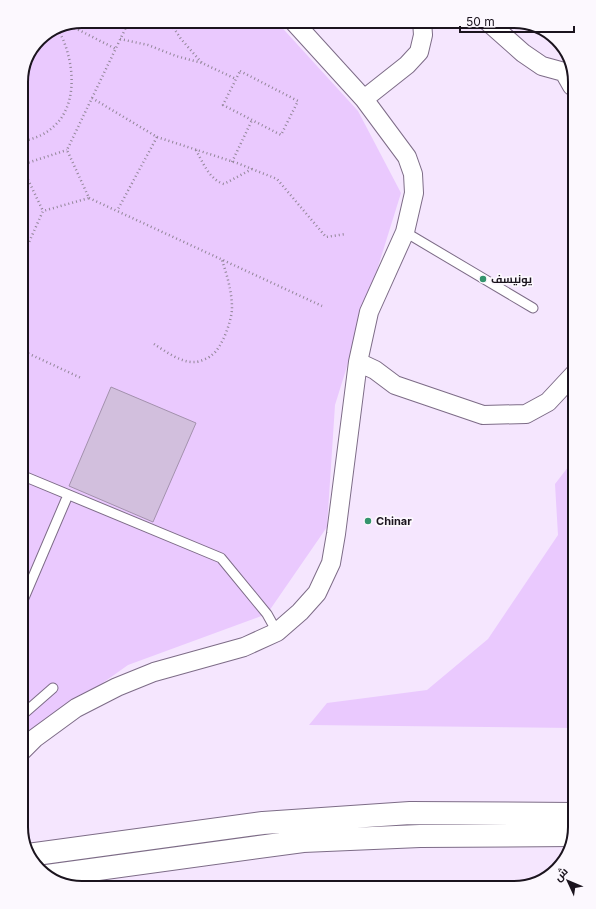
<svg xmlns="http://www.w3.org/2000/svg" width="596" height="909" font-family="Inter,Cairo,sans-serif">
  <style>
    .green { fill: #eac9fe }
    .building { fill: #d2bfdd; stroke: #a391ad }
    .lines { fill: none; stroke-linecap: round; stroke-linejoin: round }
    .service-casing { stroke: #7d6c87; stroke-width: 11 }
    .minor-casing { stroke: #7d6c87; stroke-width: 20 }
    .primary-casing { stroke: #7d6c87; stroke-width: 24 }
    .path { stroke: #928698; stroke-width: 2.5; stroke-dasharray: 1 3; stroke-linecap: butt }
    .service { stroke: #fff; stroke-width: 9 }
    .minor { stroke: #fff; stroke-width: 18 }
    .primary { stroke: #fff; stroke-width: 22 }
    .poi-dot { fill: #34946d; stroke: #fcf8fe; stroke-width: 1.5 }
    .labels { text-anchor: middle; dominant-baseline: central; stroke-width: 3.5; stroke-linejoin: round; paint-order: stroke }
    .poi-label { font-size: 11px; font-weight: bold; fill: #1b141e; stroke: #fcf8fe; text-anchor: start }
    .rim { fill: none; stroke: #1b141e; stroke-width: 2 }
  </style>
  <rect width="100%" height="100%" fill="#f5e6fe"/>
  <path class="green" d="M82,21H276L358,111L401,193L335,405L327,527L267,614L128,665L24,739L21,738V78L39,39Z
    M575,458V728L309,725L327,703L427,690L488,639L558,535L555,484Z
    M532,883L514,888H357L374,885Z"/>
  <path class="building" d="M111,387L196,423L153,522L69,486Z"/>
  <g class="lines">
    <defs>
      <path id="service" d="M405,232L533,308
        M21,475L221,558L267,614L277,632
        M21,605L68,495
        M21,716L53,688"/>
      <path id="minor" d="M487,21L523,53L542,66L564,72L572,86L575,88
        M364,99L407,65L419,52L423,35L422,21
        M358,362L375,370L395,385L483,415L526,414L548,402L575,373
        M21,752L35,738L76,708L117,687L154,672L244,647L277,632L300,612L317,593L331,563L336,534L358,362L369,312L405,232L414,193L413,174L407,157L364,99L293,21"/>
      <path id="primary" d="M28,855L263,823L410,813L575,814
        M47,876L303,841L420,836L573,835"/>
    </defs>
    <use href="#service" class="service-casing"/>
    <use href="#minor" class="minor-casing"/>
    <use href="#primary" class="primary-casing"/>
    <path class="path" d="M169,21L181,39L202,63
      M71,26L116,49
      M120,39L148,45L176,56L202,63L236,79
      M240,71L298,101L281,135L223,105Z
      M92,98L157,137L117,211
      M157,137L237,163L277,179L326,237L346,234
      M21,142C32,139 43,136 52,128C80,105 74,59 59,31
      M196,150C203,163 210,180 224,184L252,169
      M232,162L252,120
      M21,165L43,211
      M21,165L67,150
      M89,198L322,306
      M21,260L43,211L89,198L67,150L129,21
      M154,344C165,351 181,363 195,362C199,362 209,358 212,355C222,348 232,320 232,308C232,292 227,275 222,260
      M21,350L81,378"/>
    <use href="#service" class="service"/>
    <use href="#minor" class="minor"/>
    <use href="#primary" class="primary"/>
  </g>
  <g class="poi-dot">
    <circle cx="483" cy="279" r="4"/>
    <circle cx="368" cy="521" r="4"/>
  </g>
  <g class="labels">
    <g class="poi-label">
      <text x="491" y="279">يونيسف</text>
      <text x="376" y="521">Chinar</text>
    </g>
  </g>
  <path d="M0 0H596V909H0ZM82 28H514A54 54 0 0 1 568 82V827A54 54 0 0 1 514 881H82A54 54 0 0 1 28 827V82A54 54 0 0 1 82 28Z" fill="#fcf8fe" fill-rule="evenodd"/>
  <path class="rim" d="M82 28H514A54 54 0 0 1 568 82V827A54 54 0 0 1 514 881H82A54 54 0 0 1 28 827V82A54 54 0 0 1 82 28Z"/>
  <g transform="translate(568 881) rotate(314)" stroke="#fcf8fe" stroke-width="3" paint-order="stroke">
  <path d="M0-3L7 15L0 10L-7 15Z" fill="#1b141e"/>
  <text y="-6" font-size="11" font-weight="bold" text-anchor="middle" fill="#1b141e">ش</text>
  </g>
  <path d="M460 26v6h114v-6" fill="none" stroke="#1b141e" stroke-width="2"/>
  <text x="466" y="26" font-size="12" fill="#1b141e" stroke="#fcf8fe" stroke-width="3" paint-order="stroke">50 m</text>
</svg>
